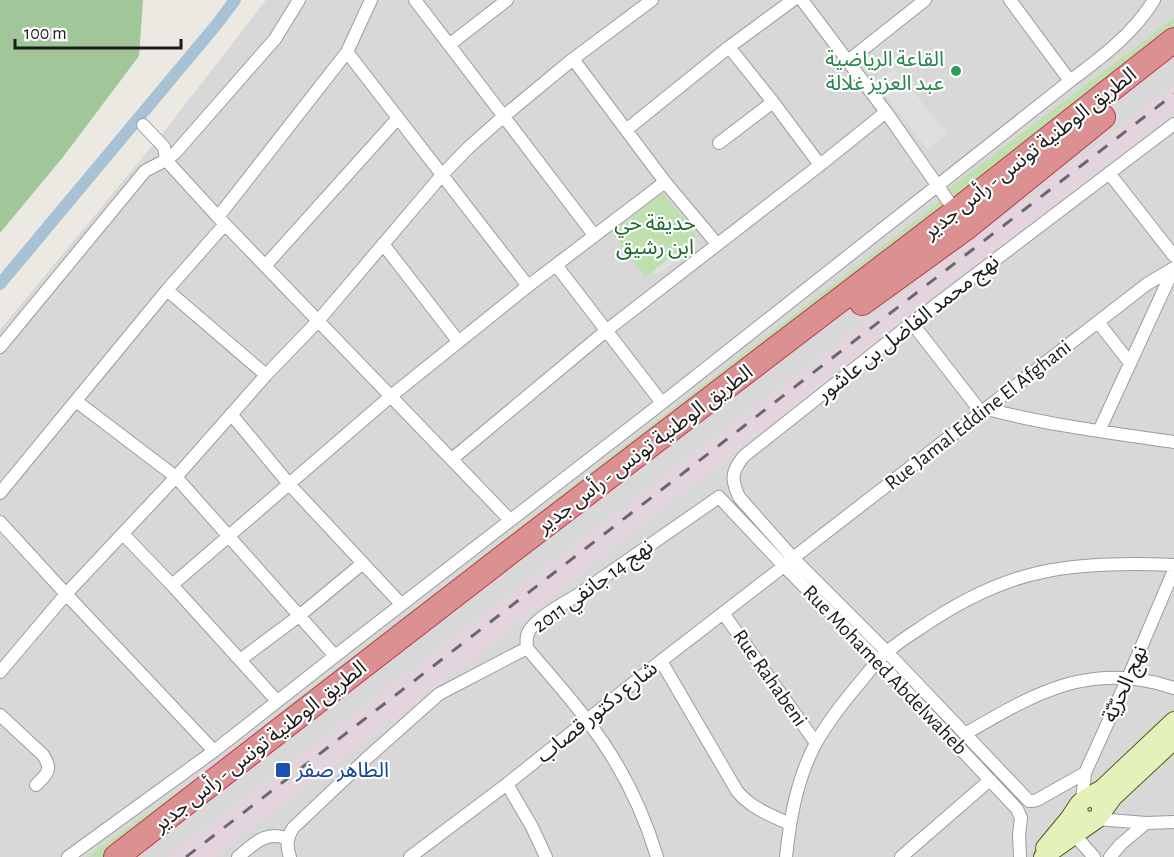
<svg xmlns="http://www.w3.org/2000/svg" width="1174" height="857" font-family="'Alegreya Sans','Noto Sans Arabic',sans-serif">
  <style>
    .residential { fill: #d9d8d8 }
    .industrial { fill: #e3d4de }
    .grass { fill: #bde0ac }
    .forest { fill: #a0c69a }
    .parking { fill: #dfdfdf }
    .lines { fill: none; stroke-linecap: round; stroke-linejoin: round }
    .canal { stroke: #a6c2d4; stroke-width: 12 }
    .street-casing { stroke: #9c9c9c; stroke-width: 14 }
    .secondary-casing { stroke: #4c6311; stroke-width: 20 }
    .highway-casing { stroke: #c03750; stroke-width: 26 }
    .street { stroke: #fff; stroke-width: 12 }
    .secondary { stroke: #e5f1ba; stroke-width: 18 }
    .highway { stroke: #db9192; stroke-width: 24 }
    .rail { stroke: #696969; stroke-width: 3; stroke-dasharray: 12 12; stroke-linecap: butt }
    .leisure-dot { fill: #2e9e5b; stroke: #fff; stroke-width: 2 }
    .transit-dot { fill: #1a4fb4; stroke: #fff; stroke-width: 2 }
    .labels { text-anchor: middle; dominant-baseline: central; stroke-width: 4.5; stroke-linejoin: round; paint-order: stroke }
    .leisure-label { font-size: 21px; fill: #27864d; stroke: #fff; text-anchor: end }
    .street-label { font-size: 21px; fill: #1b1b1b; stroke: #fff }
    .park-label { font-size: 21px; fill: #176a2c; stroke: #fff }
    .transit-label { font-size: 21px; fill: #164399; stroke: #fff; text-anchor: start }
  </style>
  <rect width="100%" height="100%" fill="#ebe9e1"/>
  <path class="residential" d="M266,0H1174V86L168,857H0V330L166,129Z
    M1174,113V857H213L476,656L710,471Z"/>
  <path class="industrial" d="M1174,86V113L710,471L476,656L213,857H168Z"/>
  <path class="grass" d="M1174,18V36L256,745L249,737L934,206L947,190Z
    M663,193L697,236L645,277L612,233Z
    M183,788L190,797L114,857H87Z"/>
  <path class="forest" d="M0,0H143L139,56L63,157L0,233Z"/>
  <path class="parking" d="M895,68L947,134L927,149L876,83Z
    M694,240L698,245L657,275L653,271Z"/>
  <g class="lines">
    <path class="canal" d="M0,284L217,24L235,0"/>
    <defs>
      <path id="street" d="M415,0L594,235
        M802,0L886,112L958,215
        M1010,0L1070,81
        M449,45L507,0
        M729,47L773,102L820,165
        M347,52L528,286
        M573,59L665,182L717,244
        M848,61L925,0
        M143,125L164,147L166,160L218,217L510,520
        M626,130L729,47L793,0
        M719,143L773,102
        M1109,173L1174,256
        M218,217L347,52L371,0
        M383,244L458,341
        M556,265L662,403
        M265,266L398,118
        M167,290L266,375
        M1098,322L1130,363
        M912,323L981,412
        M0,347L145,171L166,160L176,152L275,39L299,0
        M76,401L176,477L335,656
        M987,409C1048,425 1111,433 1174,442
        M231,414L289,484L401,604
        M1099,431L1173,270
        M452,459L607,330L820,165L886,112
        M0,493L167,290L225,224
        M0,522L66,594L214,751
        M123,534L172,585L277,701
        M172,585L391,396L528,286L556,265L665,182
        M723,613L816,743
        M527,648C547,672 568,695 586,719C618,760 642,807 657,857
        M240,660L299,616L363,563
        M661,661L737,791C751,808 770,815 790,824
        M0,672L66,594L176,477L266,375L318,321L442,175L468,148L504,116L573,59L652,0
        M0,715L43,755C53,770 47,774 36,785
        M965,734C1035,693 1091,660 1174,688
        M1085,773L1037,800L1033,801H1029L887,652L793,558L739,497C731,479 731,472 744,456L912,323L1174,124
        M507,784L532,827L546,857
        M1082,800L1085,773L1128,678L1174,570
        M1097,819L1146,823L1174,822
        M1071,831L1094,857
        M68,857L214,751L335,656L662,403L1070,81C1102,57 1133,34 1154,0
        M238,857C255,843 266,830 288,839
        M290,857C286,846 287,838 293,828L366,759L439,694L527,648C526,640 526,633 532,627C546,611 568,602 585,590C630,559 675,528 719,497L784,566L878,661L1017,809L1021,818L1019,835L1020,857
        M410,857L507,784L661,661L784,566L793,558L1147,284L1174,268
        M786,857C790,818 797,778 816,743C828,721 845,700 862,680C869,671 877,661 886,653C896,644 908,636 919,629C958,602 1000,580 1047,571C1089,563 1131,563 1174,565
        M901,857L990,780
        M1110,857L1121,844L1146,823"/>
      <path id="secondary" d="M1086,798L1102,789L1174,721
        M1100,815L1113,797L1174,740
        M1045,848L1069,819L1079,804
        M1043,857L1097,819C1102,813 1102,808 1099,802C1092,796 1085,797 1079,804L1078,813L1084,820L1093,821"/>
      <path id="highway" d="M862,303L967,227L1103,117
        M116,857L510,552L955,212L1174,40"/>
    </defs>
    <use href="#street" class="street-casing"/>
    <use href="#secondary" class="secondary-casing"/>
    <use href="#highway" class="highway-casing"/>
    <use href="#street" class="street"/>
    <use href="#secondary" class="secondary"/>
    <use href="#highway" class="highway"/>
    <path class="rail" d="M186,857L1174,94"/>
  </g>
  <circle class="leisure-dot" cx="956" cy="71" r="6"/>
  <rect class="transit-dot" x="275" y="762" width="16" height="16" rx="3"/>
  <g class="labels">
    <g class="leisure-label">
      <text x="944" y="59">القاعة الرياضية<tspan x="944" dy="24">عبد العزيز غلالة</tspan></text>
    </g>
    <g class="street-label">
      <text transform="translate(1030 153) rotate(-38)">الطريق الوطنية تونس - رأس جدير</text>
      <text transform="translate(908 328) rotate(-38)">نهج محمد الفاضل بن عاشور</text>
      <text transform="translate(978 415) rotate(-38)">Rue Jamal Eddine El Afghani</text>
      <text transform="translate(645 449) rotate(-37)">الطريق الوطنية تونس - رأس جدير</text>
      <text transform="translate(593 586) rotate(-36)">نهج 14 جانفي 2011</text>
      <text transform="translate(885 670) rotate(46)">Rue Mohamed Abdelwaheb</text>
      <text transform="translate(770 678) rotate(55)">Rue Rahabeni</text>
      <text transform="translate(1125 684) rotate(-66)">نهج الحرّيّة</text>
      <text transform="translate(597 712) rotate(-39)">شارع دكتور قصاب</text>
      <text transform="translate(260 746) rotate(-38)">الطريق الوطنية تونس - رأس جدير</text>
    </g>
    <g class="park-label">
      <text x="655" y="223">حديقة حي<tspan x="655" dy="24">ابن رشيق</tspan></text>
    </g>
    <g class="transit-label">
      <text x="296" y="770">الطاهر صفر</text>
    </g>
  </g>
  <path d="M15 39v9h166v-9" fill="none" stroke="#1b1b1b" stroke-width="3"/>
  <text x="24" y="39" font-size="18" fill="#1b1b1b" stroke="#ffffff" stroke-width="4.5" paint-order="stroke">100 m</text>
</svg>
